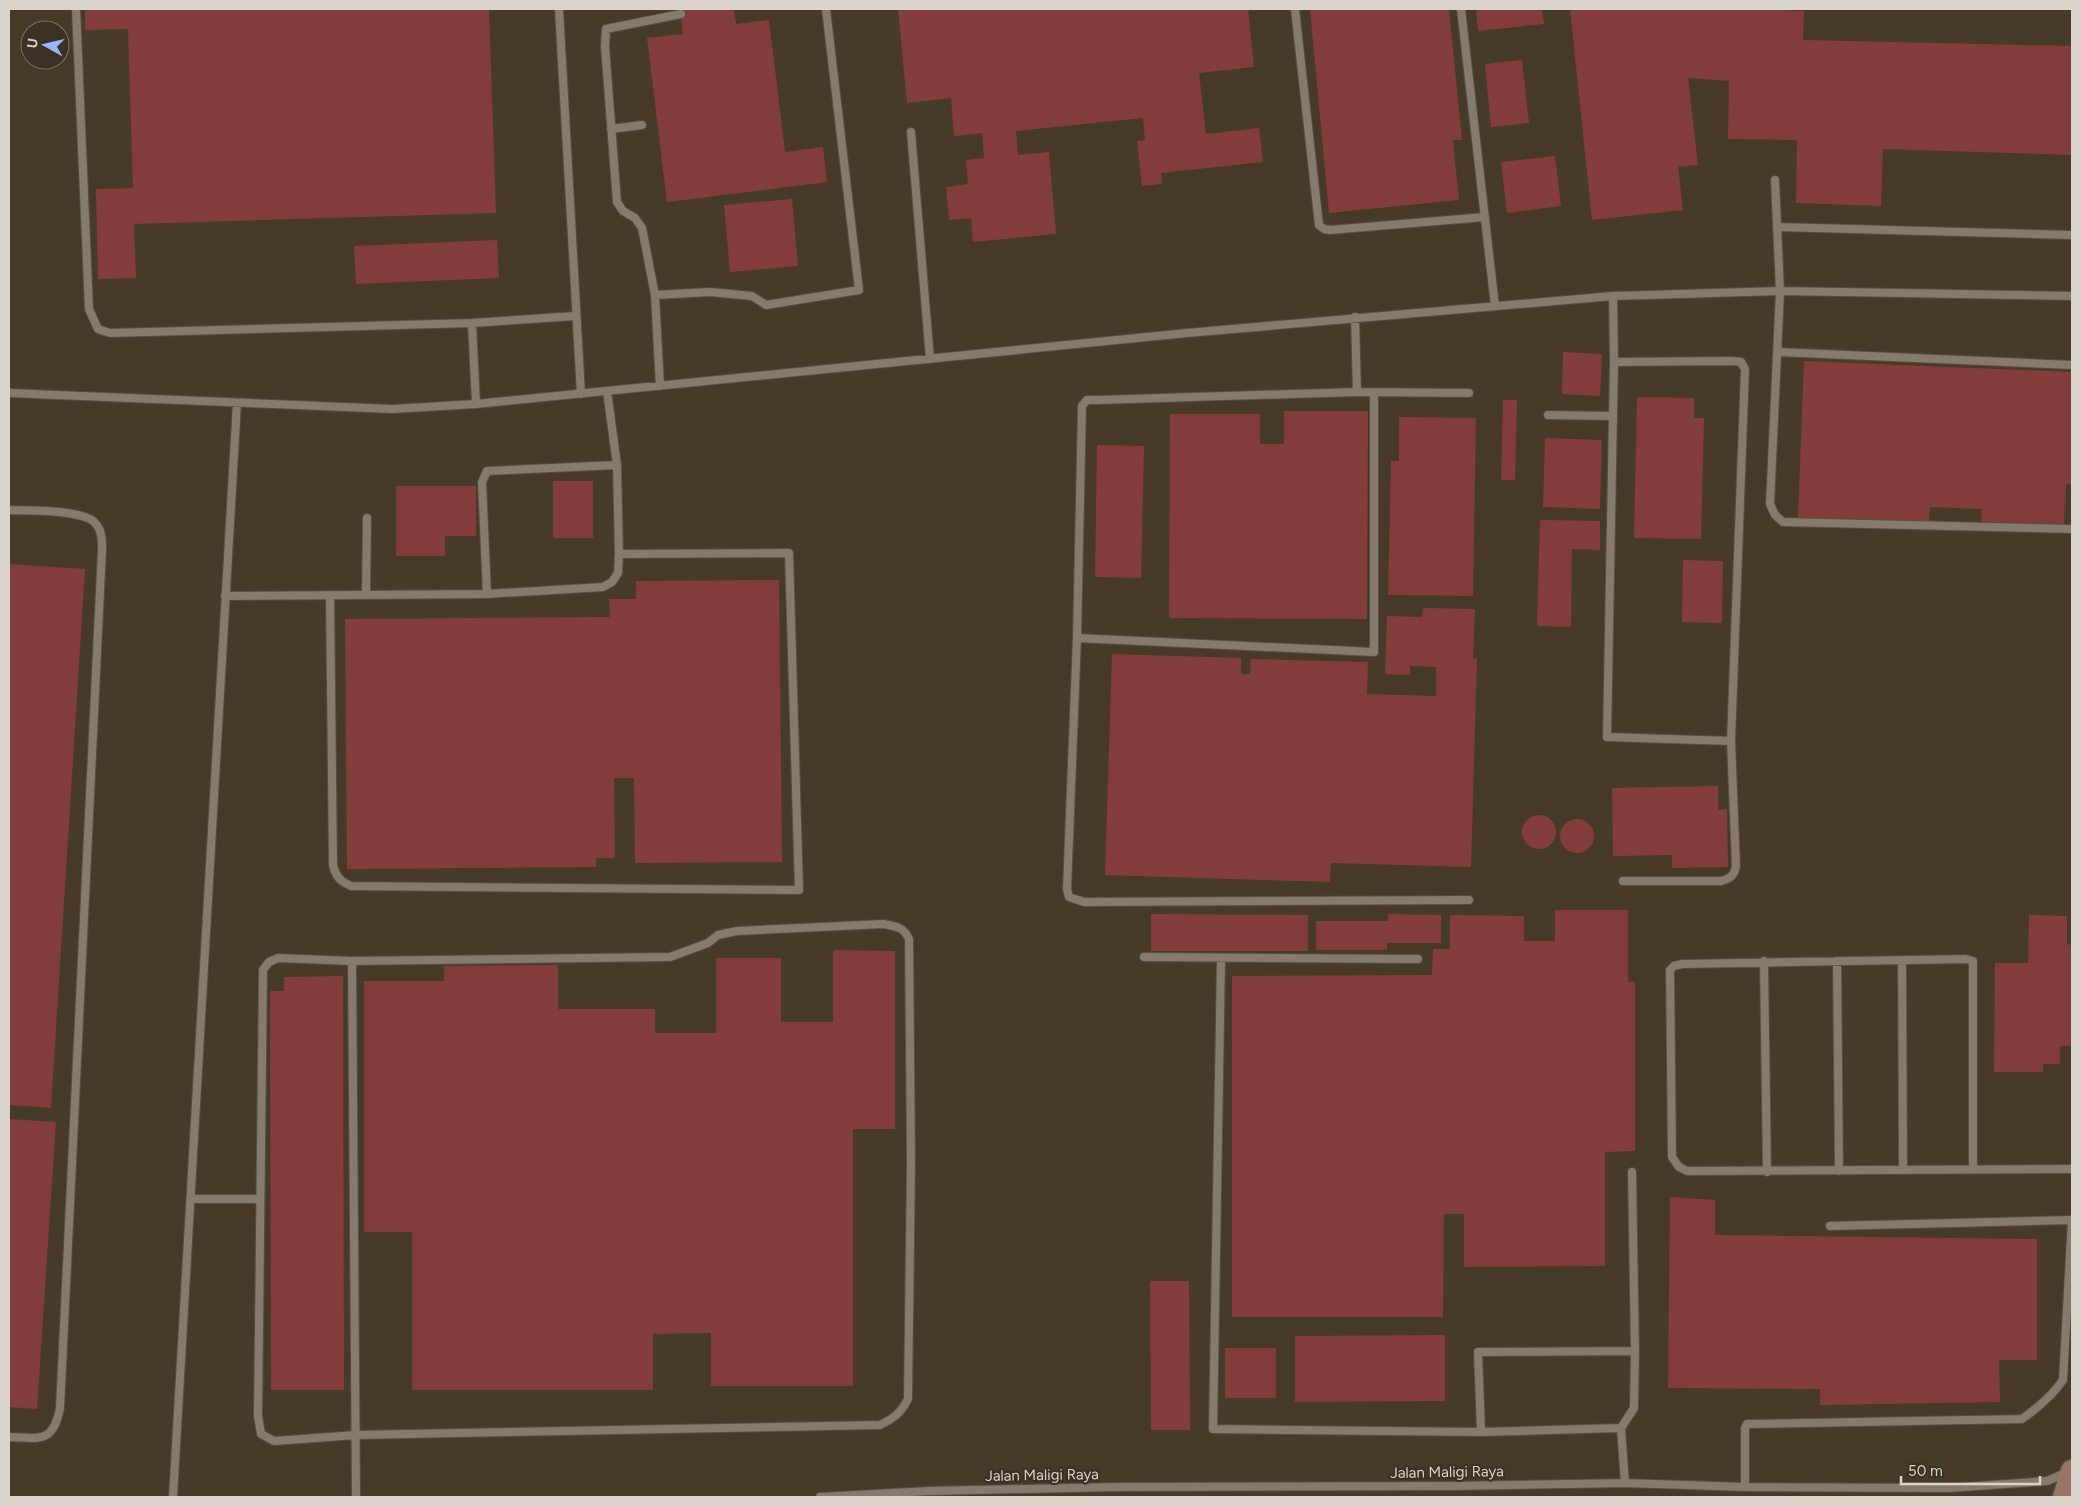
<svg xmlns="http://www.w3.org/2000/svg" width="2081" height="1506" font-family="Figtree,sans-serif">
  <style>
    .built { fill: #483a29; fill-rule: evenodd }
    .building { fill: #823d3b }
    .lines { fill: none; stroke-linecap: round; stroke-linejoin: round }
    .lane-casing { stroke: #564d43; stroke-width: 10 }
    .secondary-casing { stroke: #564d43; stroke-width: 25 }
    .lane { stroke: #867a6d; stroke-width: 8 }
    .secondary { stroke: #9a7367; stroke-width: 22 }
    .labels { text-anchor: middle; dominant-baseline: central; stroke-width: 4.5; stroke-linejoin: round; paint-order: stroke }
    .street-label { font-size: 15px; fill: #dad4cc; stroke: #3b3125 }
  </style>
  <rect width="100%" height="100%" fill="#3b3125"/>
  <path class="built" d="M9,9H2072V1497H9ZM30,30H60V60H30Z"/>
  <path class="building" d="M85,9H489L496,213L134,224L136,278L98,279L96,189L133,188L128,29L85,30Z
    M680,9H734L736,24L769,20L785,152L823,147L827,182L667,202L647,38L683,34Z
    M898,9H1248L1254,67L1199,73L1206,134L1259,128L1263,162L1161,173L1162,184L1142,186L1137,141L1145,140L1143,118L1016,131L1018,155L1049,152L1056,234L973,242L971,218L949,220L946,187L968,184L966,160L984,158L982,133L954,136L951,98L907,103Z
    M1310,9H1449L1462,140H1453L1459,200L1329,213Z
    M1476,9H1542L1544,24L1478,31Z
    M1570,9H1756L1804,11L1803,40L2072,46V155L1883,149L1881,206L1796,203L1797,140L1728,139L1729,81L1688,78L1698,165L1678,167L1683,210L1592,220Z
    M1522,60L1529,123L1491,127L1485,64Z
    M1555,156L1561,206L1507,213L1501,162Z
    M792,199L798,266L730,272L724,205Z
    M497,240L499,278L356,284L354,246Z
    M1563,352L1602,354L1600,396L1562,394Z
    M1804,361L2072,372V485L2066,484L2064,525L1981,522L1982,509L1930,507L1929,523L1798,518Z
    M1637,397L1694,398V418H1704L1701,539L1634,538Z
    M1503,400H1517L1515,480H1501Z
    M1284,411H1368L1367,619L1169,618L1170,414H1260V444H1284Z
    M1399,417L1476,418L1473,596L1388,595L1391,461H1399Z
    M1545,438L1602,440L1600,509L1543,507Z
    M1097,445L1144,446L1141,578L1095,577Z
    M553,481H593V538H553Z
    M396,486H476V536H445V556H396Z
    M1540,520L1600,521V550L1572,549L1571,627L1537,626Z
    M1683,560L1723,561L1722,623L1682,622Z
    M9,564L85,569L51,1108L9,1105Z
    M779,580L782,862L635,863L634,778H614L615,858H596V867L347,869L345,619L610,617L609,599H636V581Z
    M1423,608L1475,609L1473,658L1477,659L1471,867L1331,863L1330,882L1105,875L1112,654L1241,658V674H1250L1251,659L1368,662L1367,694L1436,696V667L1410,666V675L1385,674L1387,616L1422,617Z
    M1718,786V810L1727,809L1728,867L1672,868V855L1613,856L1612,788Z
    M1522 832a17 17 0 1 1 34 0a17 17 0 1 1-34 0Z
    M1560 836a17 17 0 1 1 34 0a17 17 0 1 1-34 0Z
    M1555,910H1628V982H1635V1151L1605,1152V1266L1464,1267V1214H1444L1443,1317H1232V976L1432,975L1433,949H1450V915L1524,916V941H1555Z
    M1151,914L1308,915V951H1151Z
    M1388,914L1441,915V943H1387V950H1316V921H1388Z
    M2029,915L2067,916V944L2072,945V1046H2060V1064H2043V1072H1994L1995,963H2028Z
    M833,950L895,951V1129H853V1386H711V1333L653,1334V1390H412V1232H364V981H444V966L558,965V1009H655V1033H716V958H781V1022H833Z
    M343,976L344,1390H271L270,991H284V977Z
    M9,1119L56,1122L37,1409L9,1407Z
    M1670,1197L1715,1200V1235L2037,1239V1360H1999L2000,1402L1820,1405V1389L1668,1388Z
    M1150,1281H1189L1190,1430H1151Z
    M1445,1335V1401L1295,1402V1336Z
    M1225,1348H1276V1398H1225Z"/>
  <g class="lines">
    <defs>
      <path id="lane" d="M76,9L89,309L98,329L110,333L472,323L575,316
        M559,9L581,394
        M1295,9L1319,225L1324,229L1330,230L1485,217
        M1461,9L1495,306
        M611,129L642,125
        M911,132L930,359
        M1775,180L1780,291L1770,504L1775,515L1783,522L2072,529
        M1777,227L2072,235
        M655,295L710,292L752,296L766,305L859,290L826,9
        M1613,296L1614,362L1607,737L1731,741L1745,369L1741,362L1732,361L1614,362
        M1355,317L1357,392
        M472,323L476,404
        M1778,352L2072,365
        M660,386L655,295L642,228L635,218L623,211L617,202L605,46L606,29L681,14
        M9,393L392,409L476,404L1187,333L1613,296L1780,291L2072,296
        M1548,415L1612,416
        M9,510C27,511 86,509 96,524C102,531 102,540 102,550L60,1408C53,1444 40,1438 9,1437
        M366,594L367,518
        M487,594L482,482L487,471L617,465
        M330,595L333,865C336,877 340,881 351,886L799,890L789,553L619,554
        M225,596L487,594L603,587L612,582L618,573L619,554L617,465L607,391
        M1077,638L1374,652V393
        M1623,881H1721C1731,878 1734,876 1736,866L1731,741
        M1469,900L1084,902L1069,897L1067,889L1077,638L1082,406L1087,400H1097L1357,392L1469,393
        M883,924C895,926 904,927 909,939L911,1163L908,1399C901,1413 894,1418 880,1425L356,1435L274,1441L261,1434L258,1416L263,970L269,962L278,958L352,961L670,957L708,943L718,935L737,931Z
        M1144,957L1418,959
        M1221,959L1213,1429L1481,1432L1478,1352L1635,1351
        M352,961L356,1497
        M1764,961L1767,1172
        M1837,961L1839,1171
        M1902,961L1903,1170
        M1973,1168V961L1966,959L1682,964L1674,966L1670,970L1672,1157L1679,1167L1687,1171L2072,1169
        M191,1199H258
        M1481,1432L1621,1428
        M1625,1483L1621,1428L1634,1408L1635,1351L1632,1172
        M1745,1487V1428L1747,1424L2022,1419C2039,1407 2052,1396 2063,1380L2072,1220L1830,1226
        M173,1497L237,403
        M820,1497L929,1491L1117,1487L1454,1486L1625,1483L1745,1487L1949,1488L2047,1481L2068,1472"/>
      <path id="secondary" d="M2064,1497L2072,1471"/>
    </defs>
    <use href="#lane" class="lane-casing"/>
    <use href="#secondary" class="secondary-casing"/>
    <use href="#lane" class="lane"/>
    <use href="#secondary" class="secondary"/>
  </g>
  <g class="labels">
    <g class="street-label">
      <text transform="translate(1447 1472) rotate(-1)">Jalan Maligi Raya</text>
      <text transform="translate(1042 1475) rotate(-1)">Jalan Maligi Raya</text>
    </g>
  </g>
  <rect width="2081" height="1506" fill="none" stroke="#dad4cc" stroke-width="20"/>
  <g transform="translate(45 45) rotate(278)"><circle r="24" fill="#3b3125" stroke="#7b7268"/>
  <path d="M0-4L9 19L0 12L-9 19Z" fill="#95b6fd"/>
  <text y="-8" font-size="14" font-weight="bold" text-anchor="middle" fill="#dad4cc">U</text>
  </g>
  <path d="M1901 1476v8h139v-8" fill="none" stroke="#dad4cc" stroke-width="2.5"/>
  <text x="1908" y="1476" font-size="15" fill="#dad4cc" stroke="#3b3125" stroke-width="4" paint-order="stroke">50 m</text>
</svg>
